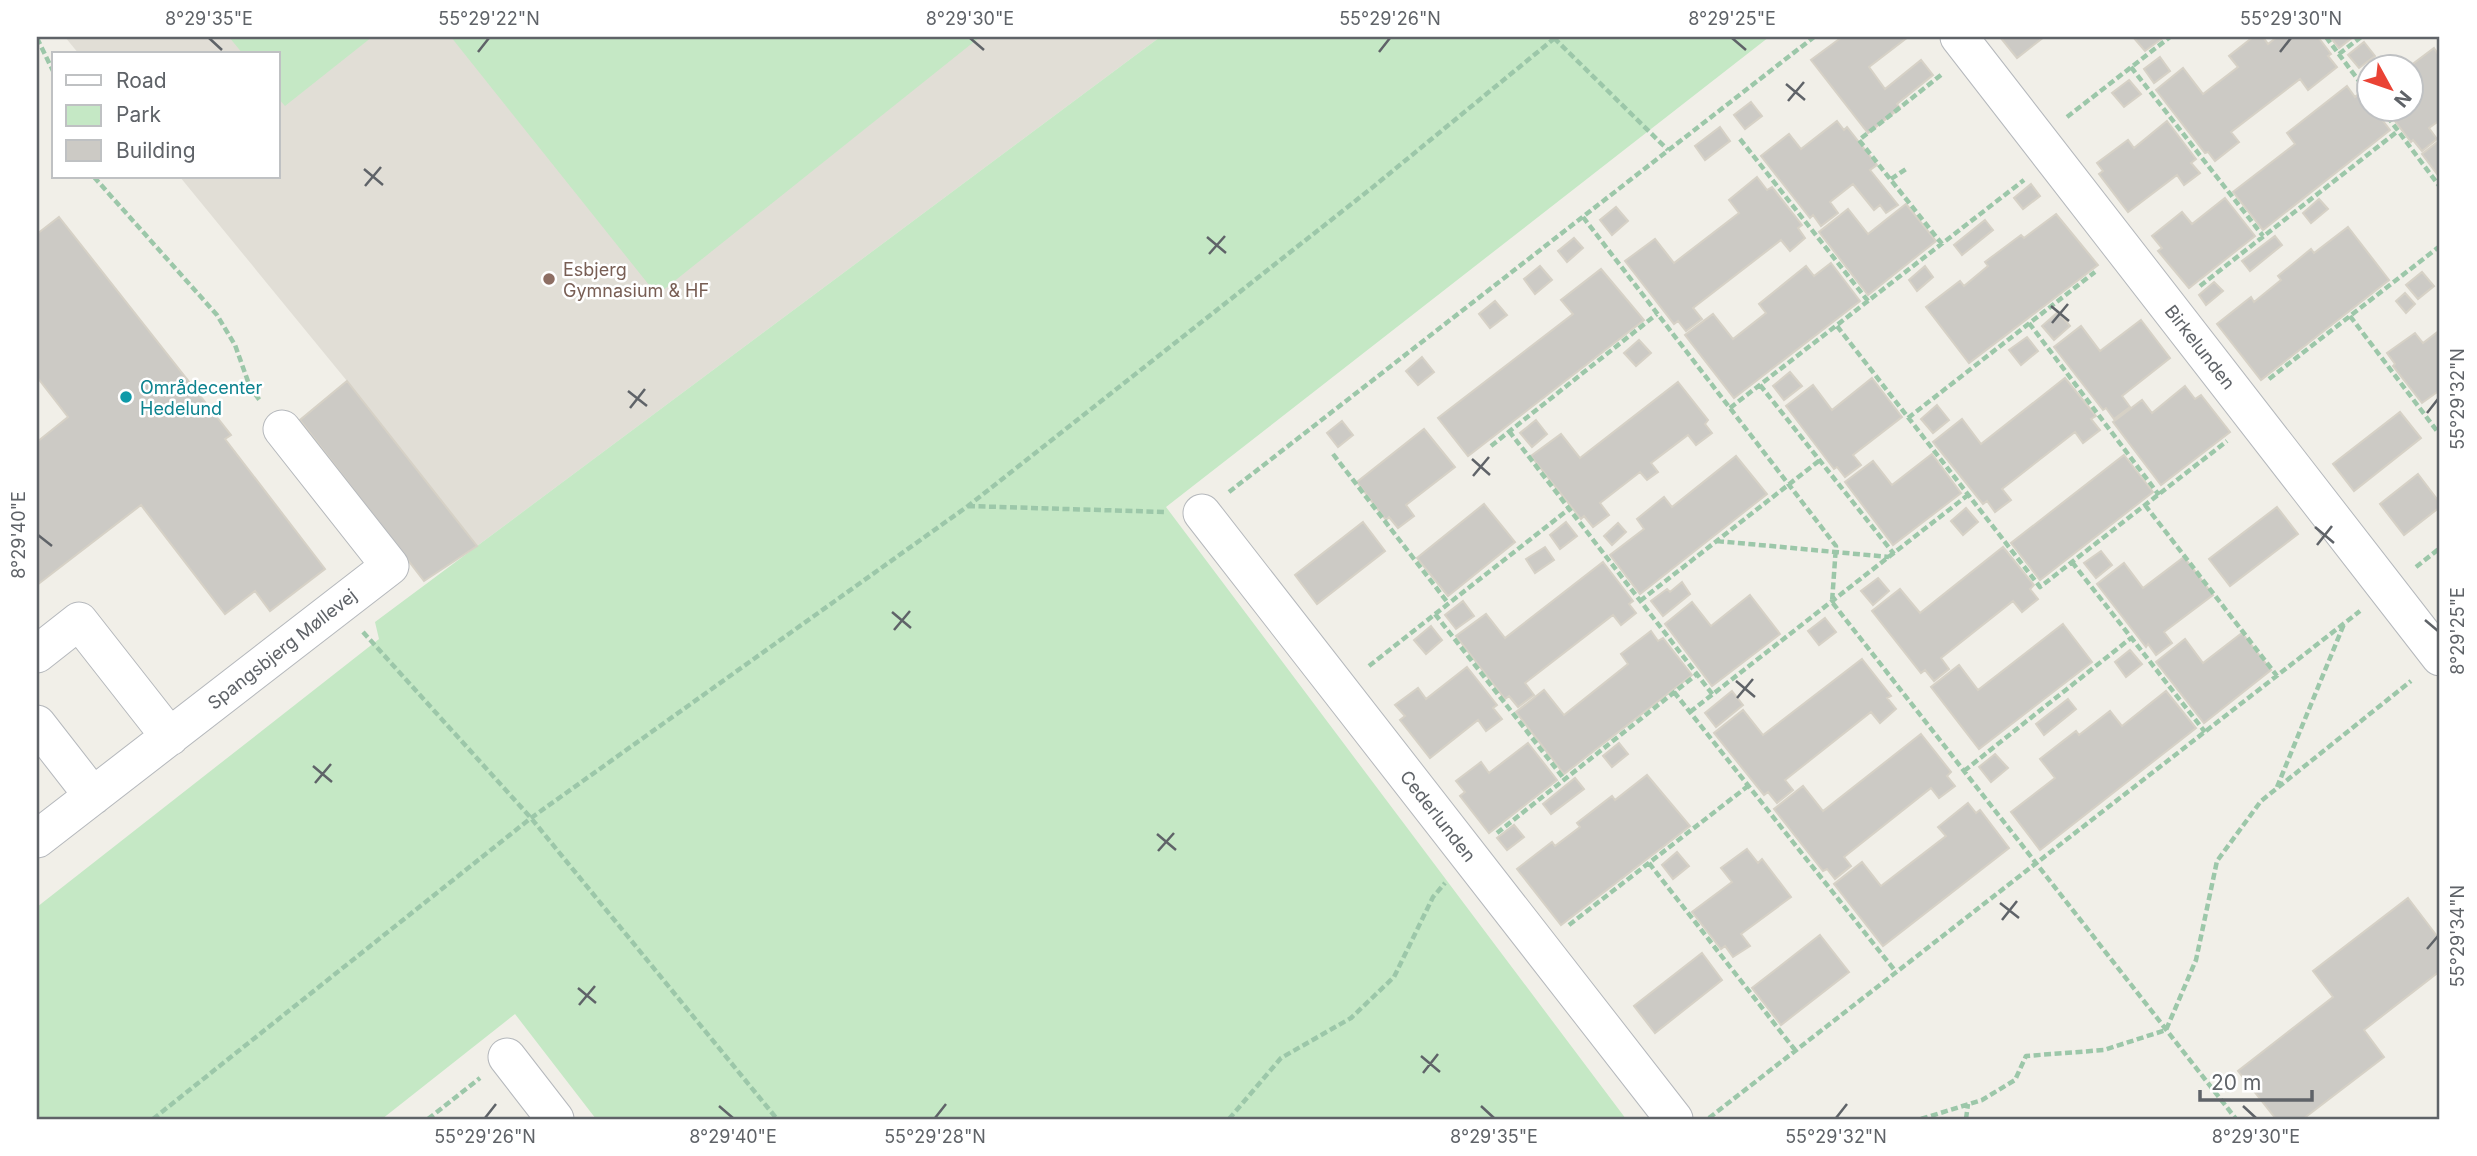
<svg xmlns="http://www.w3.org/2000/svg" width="2477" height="1156" font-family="Inter,sans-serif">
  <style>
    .education { fill: #e1ded6 }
    .green { fill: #c5e8c5 }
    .building { fill: #cccac5; stroke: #d6d1c6; stroke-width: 2 }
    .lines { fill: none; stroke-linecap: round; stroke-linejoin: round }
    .minor-casing { stroke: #b5b8bc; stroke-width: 39 }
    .path { stroke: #9cc7a9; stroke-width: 4.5; stroke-dasharray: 7 3.5; stroke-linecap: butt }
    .minor { stroke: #fff; stroke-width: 37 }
    .ticks { fill: none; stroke: #5f6368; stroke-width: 2.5 }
    .education-dot { fill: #8d6e63; stroke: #fff; stroke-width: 2.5 }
    .culture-dot { fill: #0f9aa8; stroke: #fff; stroke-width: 2.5 }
    .labels { text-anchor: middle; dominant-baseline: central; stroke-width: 5; stroke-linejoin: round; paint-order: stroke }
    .education-label { font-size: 18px; fill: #785e54; stroke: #fff; text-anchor: start }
    .street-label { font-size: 18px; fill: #5f6368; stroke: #fff }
    .culture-label { font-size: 18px; fill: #0d838f; stroke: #fff; text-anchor: start }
    .neatline { fill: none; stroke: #5f6368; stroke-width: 2.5 }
    .ticks-label { font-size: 18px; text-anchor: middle; fill: #5f6368 }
  </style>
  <rect width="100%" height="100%" fill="#f1efe8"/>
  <path class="education" d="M65,37H1160L477,546L347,381L180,177H278V54H79Z"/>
  <path class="green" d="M229,37H372L285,106L278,98V54H243Z
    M451,37H980L657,295Z
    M1160,37H1769L1166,507L1626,1119H596L515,1014L382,1119H37V907L379,639L375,622Z"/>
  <path class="building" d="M1842,37H1908L1869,67L1885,89L1921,60L1933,75L1897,104L1900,108L1868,133L1811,60Z
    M2000,37H2044L2017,58Z
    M2133,37H2164L2145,51Z
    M2253,37H2263L2268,44L2277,37H2318L2331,54L2328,56L2337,67L2308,90L2300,79L2231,132L2239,142L2215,161L2208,152L2205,153L2156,90L2183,68L2203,94L2238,67L2229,56Z
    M2330,37H2353L2339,48Z
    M2364,42L2375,56L2359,68L2348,55Z
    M2434,48L2440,57V120L2429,128L2437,139L2422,151L2413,140L2411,142L2385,108H2410V66Z
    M2160,57L2170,71L2154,83L2144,69Z
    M2390,58L2396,66H2379Z
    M2129,80L2141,94L2124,107L2112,93Z
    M2347,86L2355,97L2361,92L2368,102V108H2373L2390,130L2263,230L2233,192L2295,144L2287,133Z
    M1751,102L1762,116L1745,129L1734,115Z
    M1837,121L1844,130L1847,127L1877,165L1870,170L1898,205L1886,213L1880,205L1874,210L1853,184L1830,202L1838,213L1821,226L1813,215L1810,218L1761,156L1789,134L1801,149Z
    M2167,121L2196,159L2191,163L2200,173L2184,185L2177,175L2128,212L2099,174L2103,171L2097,163L2128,140L2134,148Z
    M1720,127L1730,141L1705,160L1695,146Z
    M2440,140V178L2422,154Z
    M1757,177L1767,190L1772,187L1802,225L1798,228L1805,238L1790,251L1781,240L1693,308L1702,319L1686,331L1678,321L1674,324L1625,261L1655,239L1674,263L1739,213L1729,200Z
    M2031,184L2040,196L2023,209L2014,198Z
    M2225,198L2255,236L2189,288L2158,251L2162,248L2152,236L2182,212L2192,224Z
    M2319,199L2328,209L2311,223L2303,213Z
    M1906,204L1936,241L1868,295L1819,232L1848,209L1868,234Z
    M1616,207L1628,221L1612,235L1600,220Z
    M2056,214L2098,265L1969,363L1926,307L1960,281L1964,286L1988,266L1985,262L2021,235L2024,238Z
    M59,217L231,435L225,439L325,569L270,611L255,591L225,614L141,505L37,585V442L68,417L37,377V234Z
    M1985,220L1993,230L1962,255L1954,245Z
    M2348,227L2389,280L2261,380L2217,324L2251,297L2254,302L2281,280L2278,276L2311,249L2314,253Z
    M2275,236L2282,245L2250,271L2242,261Z
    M1574,238L1583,248L1567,262L1558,251Z
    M1831,263L1860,301L1734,398L1685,335L1713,314L1733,339L1766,313L1759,304L1806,266L1814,276Z
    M1540,266L1552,280L1535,294L1524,279Z
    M1925,266L1933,277L1917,291L1909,280Z
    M1601,269L1644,320L1468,456L1438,418L1573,314L1561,300Z
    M2422,272L2434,286L2418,299L2406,285Z
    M2214,282L2223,291L2206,305L2199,295Z
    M2405,293L2415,304L2406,313L2396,301Z
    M1495,301L1507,315L1490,328L1479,314Z
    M2058,312L2070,326L2054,340L2042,326Z
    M2141,320L2170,358L2122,396L2130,407L2114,419L2106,408L2103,410L2054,347L2081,326L2100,351Z
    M2440,330V390L2422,403L2393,366L2395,364L2387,353L2415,333L2423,343Z
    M2027,337L2038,351L2021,365L2009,350Z
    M1639,340L1651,353L1636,366L1624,353Z
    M1422,357L1434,372L1418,385L1406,371Z
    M1790,372L1802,386L1784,400L1773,386Z
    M1872,378L1902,417L1853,455L1861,465L1845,477L1837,467L1834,469L1786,406L1813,385L1832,410Z
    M2065,378L2096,416L2091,419L2100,430L2083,443L2075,432L2002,489L2011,500L1995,512L1987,501L1983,504L1933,442L1962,419L1981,444Z
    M347,381L477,546L424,581L300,420Z
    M1678,382L1708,420L1705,424L1712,433L1696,445L1688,435L1651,463L1658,472L1647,480L1640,472L1600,503L1609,515L1593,527L1584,516L1581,519L1531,456L1561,434L1580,458Z
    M2185,386L2195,399L2201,395L2230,432L2161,485L2113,422L2142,400L2152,413Z
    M1937,405L1949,420L1933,433L1921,419Z
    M2400,412L2421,438L2354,491L2333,464Z
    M1536,420L1547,434L1532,447L1520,433Z
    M1342,421L1353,435L1338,447L1327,433Z
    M1424,429L1455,467L1406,505L1414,516L1398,528L1389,517L1386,520L1357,482Z
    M1932,454L1961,493L1893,545L1845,482L1873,461L1892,485Z
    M2124,455L2153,492L2040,580L2011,543Z
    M1736,456L1767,494L1640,594L1610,555L1644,529L1637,519L1664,497L1672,507Z
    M2418,474L2440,503V507L2404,535L2380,504Z
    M1484,504L1515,542L1448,596L1417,558Z
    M2277,507L2298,534L2230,586L2209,559Z
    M1966,508L1978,522L1963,535L1951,521Z
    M1363,522L1385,551L1317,604L1295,575Z
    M1566,522L1577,536L1560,549L1550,535Z
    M1618,523L1626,532L1612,545L1604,536Z
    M1545,547L1554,560L1535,573L1526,559Z
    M2003,547L2034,585L2030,589L2038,599L2022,612L2013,601L1941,658L1949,669L1934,681L1925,670L1921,673L1872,611L1900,589L1920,613Z
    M2101,551L2112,565L2096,578L2084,563Z
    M2184,557L2213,595L2164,632L2172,643L2156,655L2148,644L2146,647L2097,584L2124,563L2143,588Z
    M1603,562L1633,601L1629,604L1636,613L1621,625L1613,615L1525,683L1534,695L1518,707L1509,696L1505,699L1456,636L1486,614L1505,638Z
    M1878,578L1889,591L1873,605L1861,591Z
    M1682,582L1690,594L1663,616L1651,601L1667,589L1670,592Z
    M1750,595L1780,634L1712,686L1665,624L1692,602L1711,626Z
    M1463,601L1474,616L1456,629L1445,615Z
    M1825,618L1836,632L1819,645L1808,631Z
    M2063,624L2092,662L1979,749L1931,687L1959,665L1978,690Z
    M1431,626L1442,640L1426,654L1414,640Z
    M1651,631L1658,641L1663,638L1692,675L1564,774L1516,712L1544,690L1564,715L1628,664L1621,654Z
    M2242,633L2271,670L2204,723L2156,662L2185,639L2203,663Z
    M2130,650L2142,664L2126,677L2115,662Z
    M1862,659L1891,696L1887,698L1896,709L1880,723L1871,712L1785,780L1793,790L1777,803L1768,792L1764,795L1714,733L1743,710L1763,735Z
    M1467,667L1497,705L1493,708L1502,719L1486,731L1478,720L1430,758L1400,720L1405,716L1395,705L1418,688L1426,699Z
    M1732,691L1743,705L1716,727L1705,713Z
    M2166,691L2196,728L2040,850L2011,812L2055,778L2040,759L2076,731L2079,735L2110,711L2122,726Z
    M2068,699L2076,709L2044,735L2036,724Z
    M1921,734L1951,772L1947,776L1955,786L1939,798L1931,788L1844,857L1851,866L1835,879L1827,869L1823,871L1774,809L1803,786L1823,811Z
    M1528,743L1557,780L1489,833L1460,796L1465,792L1456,781L1481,762L1489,773Z
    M1619,743L1628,754L1612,767L1603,756Z
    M1995,754L2008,768L1991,782L1979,767Z
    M1647,775L1690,826L1561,925L1517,869L1552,842L1555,846L1580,827L1577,823L1612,796L1615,800Z
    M1575,778L1584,789L1551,814L1543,804Z
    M1968,803L1976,813L1980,810L2009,848L1883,946L1834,884L1862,862L1881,886L1946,836L1938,827Z
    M1514,825L1524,837L1507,850L1497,838Z
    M1747,849L1758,863L1762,859L1791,897L1741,934L1750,946L1733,957L1725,946L1721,949L1692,912L1732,882L1721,868Z
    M1677,852L1689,866L1673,879L1662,865Z
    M2408,898L2440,940V971L2364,1030L2384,1057L2303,1119H2276L2238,1071L2333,997L2313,971Z
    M1820,935L1849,972L1781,1025L1752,988Z
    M1702,953L1722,980L1655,1033L1634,1006Z"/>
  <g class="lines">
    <defs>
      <path id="minor" d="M1959,37L2440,657
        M1202,513L1674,1119
        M37,654L79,621L170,737
        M37,724L93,796
        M37,839L390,566L282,429
        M507,1057L555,1119"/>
    </defs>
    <use href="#minor" class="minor-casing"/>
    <path class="path" d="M2326,37L2368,93
      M37,38L54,73
      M1554,38L1668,150
      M2339,54L2361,37
      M2131,67L2263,236
      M1941,75L1859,140L1942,244
      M2381,108L2440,187
      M2067,117L2170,37
      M1740,139L1868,301
      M94,177L217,315L235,345L250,387L261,402
      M1891,179L1906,169
      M1583,217L1836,546L1832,602L2236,1119
      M2200,286L2398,131
      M2350,316L2440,435
      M2029,323L2159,495
      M1837,326L2040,587L2227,441
      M2269,379L2440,246
      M1760,385L1894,554
      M1730,408L2024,180
      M1908,418L2095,272
      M1509,431L1713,695
      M1491,446L1657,314
      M1333,454L1448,603
      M1229,492L1814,37
      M2145,505L2277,676
      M968,506L1165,512
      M1717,541L1889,557
      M2072,562L2205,732
      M2416,567L2440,548
      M1640,601L1820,460
      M1435,614L1565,780
      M363,632L531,818L777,1119
      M1369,666L1569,509
      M1674,692L1896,972
      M1690,712L1968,495
      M1964,771L2131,638
      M2277,787L2344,624
      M1497,833L1696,675
      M1649,863L1795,1050
      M1569,925L1748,786
      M1709,1118L2360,611
      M153,1119L531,818L968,506L1373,187L1556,37
      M428,1119L480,1078
      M1229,1119L1281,1058L1351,1018L1394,977L1433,897L1445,883
      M1921,1119L1982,1100L2015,1080L2026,1056L2104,1050L2166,1030L2196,960L2217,861L2261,801L2411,681
      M1966,1119L1968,1104"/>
    <use href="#minor" class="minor"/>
  </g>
  <path class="ticks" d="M209,38L222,50M970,38L984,50M1732,38L1746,50M478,52L489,38M1379,52L1390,38M2280,52L2291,38M1786,84L1805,100M1788,101L1804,82M364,169L383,185M365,186L381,167M1207,237L1226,253M1209,254L1225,236M2051,306L2069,321M2052,323L2068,304M628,391L647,406M630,408L645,389M2427,413L2438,399M1472,459L1490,475M1473,476L1489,457M2315,527L2334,543M38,535L52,546M2317,545L2332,526M892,612L911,628M2425,620L2438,631M894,630L910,611M1736,681L1755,697M1737,698L1753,679M313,766L332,782M315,783L331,764M1157,834L1176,850M1158,851L1174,833M2000,903L2019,918M2002,920L2017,901M2427,949L2438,936M578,988L596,1003M579,1005L595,986M1421,1056L1440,1072M1423,1073L1438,1054M719,1106L733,1118M1481,1106L1494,1118M2243,1106L2256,1118M485,1118L496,1104M935,1118L946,1104M1836,1118L1847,1104"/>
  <circle class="education-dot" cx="549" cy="279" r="7"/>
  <circle class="culture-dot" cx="126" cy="397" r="7"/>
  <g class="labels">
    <g class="education-label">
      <text x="563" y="269">Esbjerg<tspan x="563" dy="21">Gymnasium &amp; HF</tspan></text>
    </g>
    <g class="street-label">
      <text transform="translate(2200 347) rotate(52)">Birkelunden</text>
      <text transform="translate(282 649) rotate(-38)">Spangsbjerg Møllevej</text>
      <text transform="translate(1438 816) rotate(52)">Cederlunden</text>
    </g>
    <g class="culture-label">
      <text x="140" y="387">Områdecenter<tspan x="140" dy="21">Hedelund</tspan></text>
    </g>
  </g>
  <rect width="2477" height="1156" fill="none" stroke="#ffffff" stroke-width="77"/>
  <rect x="52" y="52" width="228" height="126" fill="#ffffff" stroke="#bfc1c3" stroke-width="2"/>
  <rect x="66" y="75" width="35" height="10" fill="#ffffff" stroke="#bfc1c3" stroke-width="2"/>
  <text x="116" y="88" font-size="21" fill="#5f6368">Road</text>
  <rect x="66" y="105" width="35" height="21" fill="#c5e8c5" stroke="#bfc1c3" stroke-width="2"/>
  <text x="116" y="122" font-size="21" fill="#5f6368">Park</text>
  <rect x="66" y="140" width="35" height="21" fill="#cccac5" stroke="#bfc1c3" stroke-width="2"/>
  <text x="116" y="158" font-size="21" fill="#5f6368">Building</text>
  <g transform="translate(2390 88) rotate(130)"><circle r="33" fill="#ffffff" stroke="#bfc1c3" stroke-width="2"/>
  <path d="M0-5L12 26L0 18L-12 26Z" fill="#ea4335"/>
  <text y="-10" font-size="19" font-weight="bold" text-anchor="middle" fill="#5f6368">N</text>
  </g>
  <path d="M2200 1090v10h112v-10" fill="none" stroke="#5f6368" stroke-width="3.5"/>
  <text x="2211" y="1090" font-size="21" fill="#5f6368" stroke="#ffffff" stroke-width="5" paint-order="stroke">20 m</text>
  <rect x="38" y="38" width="2400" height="1080" class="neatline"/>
  <g class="ticks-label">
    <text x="209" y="25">8°29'35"E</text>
    <text x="489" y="25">55°29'22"N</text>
    <text x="970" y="25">8°29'30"E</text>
    <text x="1390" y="25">55°29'26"N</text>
    <text x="1732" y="25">8°29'25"E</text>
    <text x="2291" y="25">55°29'30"N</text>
    <text transform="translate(2458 399) rotate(-90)" y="6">55°29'32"N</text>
    <text transform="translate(19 535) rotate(-90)" y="6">8°29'40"E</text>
    <text transform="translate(2458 631) rotate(-90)" y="6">8°29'25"E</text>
    <text transform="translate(2458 936) rotate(-90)" y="6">55°29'34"N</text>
    <text x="485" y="1143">55°29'26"N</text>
    <text x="733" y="1143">8°29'40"E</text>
    <text x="935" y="1143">55°29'28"N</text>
    <text x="1494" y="1143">8°29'35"E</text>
    <text x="1836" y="1143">55°29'32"N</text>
    <text x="2256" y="1143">8°29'30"E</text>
  </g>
</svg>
